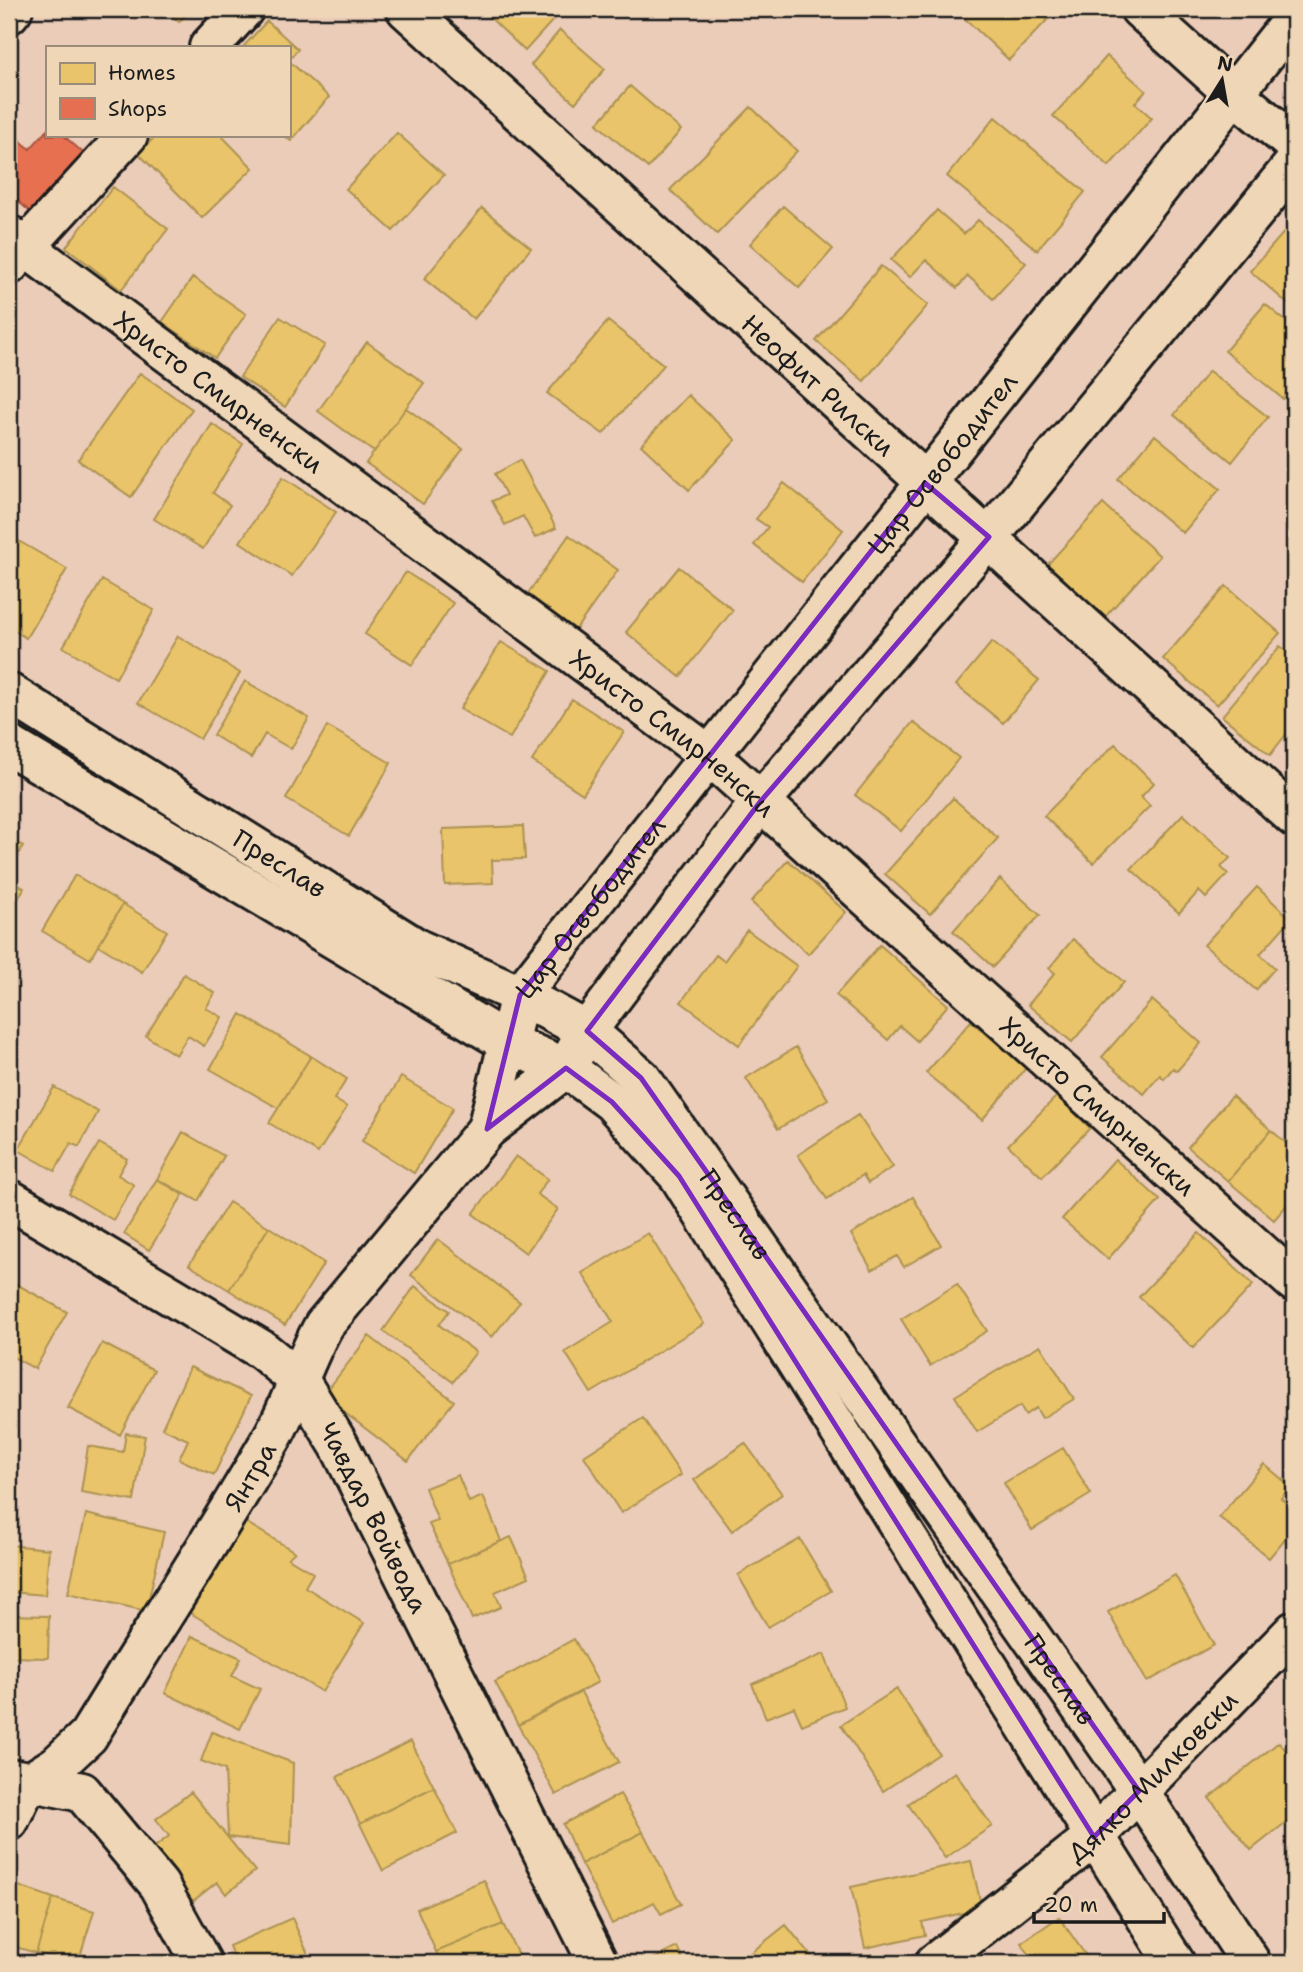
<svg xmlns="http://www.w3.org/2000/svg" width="1303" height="1972" font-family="'Shantell Sans',sans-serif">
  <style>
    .homes { fill: #e9c46a; stroke: #ac9253; stroke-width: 2 }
    .shops { fill: #e76f51; stroke: #aa5641; stroke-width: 2 }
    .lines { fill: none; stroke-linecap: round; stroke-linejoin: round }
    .minor-casing { stroke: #1c1c1c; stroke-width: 44 }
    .minor { stroke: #efd6b7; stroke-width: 38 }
    .marked { fill: none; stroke: #7b2cbf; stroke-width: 5; stroke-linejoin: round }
    .labels { text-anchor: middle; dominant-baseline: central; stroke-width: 7; stroke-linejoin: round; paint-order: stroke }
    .street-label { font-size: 26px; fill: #1c1c1c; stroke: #efd6b7 }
  </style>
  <rect width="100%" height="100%" fill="#ebccb8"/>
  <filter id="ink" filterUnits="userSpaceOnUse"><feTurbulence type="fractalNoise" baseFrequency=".0143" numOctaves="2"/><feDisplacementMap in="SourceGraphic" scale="14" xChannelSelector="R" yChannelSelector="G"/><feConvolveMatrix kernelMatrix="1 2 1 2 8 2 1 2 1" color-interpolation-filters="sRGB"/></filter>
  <g filter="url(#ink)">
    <path class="homes" d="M165,9H191L179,22Z
      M481,9H563L525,51Z
      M967,9H1044L1051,16L1009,60L961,15Z
      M267,21L298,49L289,60V47H243Z
      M560,30L605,69L575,103L531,65Z
      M1107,56L1146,91L1135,103L1152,118L1109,166L1053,116Z
      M289,61L329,97L291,141L284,135H289Z
      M630,86L681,130L648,168L597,124Z
      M751,107L797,151L717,234L670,190Z
      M995,117L1085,192L1037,250L947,176Z
      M397,133L444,175L393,231L346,189Z
      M157,135H221L253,168L202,218L138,153Z
      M113,187L168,229L121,290L66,247Z
      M783,206L833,249L799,288L750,244Z
      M482,208L531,248L474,319L424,279Z
      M937,210L964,234L978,220L1026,263L993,299L968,276L957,288L926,260L910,277L891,260Z
      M1294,221V309L1250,271Z
      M881,266L928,305L864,381L816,341Z
      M193,277L246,314L215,358L162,322Z
      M1265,304L1294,328V386L1283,399L1225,351Z
      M280,317L325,345L285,407L240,377Z
      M608,321L664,365L603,434L547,393Z
      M367,342L424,383L374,452L318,411Z
      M1209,371L1268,417L1232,462L1174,415Z
      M140,373L192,409L131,497L78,460Z
      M688,395L736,440L689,490L641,445Z
      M406,408L463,449L423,504L366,463Z
      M212,424L243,444L213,493L230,505L203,549L154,519Z
      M1155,435L1220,489L1183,533L1118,479Z
      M520,460L556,528L535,538L523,516L505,525L492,501L506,495L495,474Z
      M283,477L336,512L292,576L240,542Z
      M784,483L843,530L802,582L754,545L768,527L756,519Z
      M1103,504L1160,556L1104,618L1047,565Z
      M569,535L618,570L573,633L524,599Z
      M10,536L67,569L26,638L9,627Z
      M679,567L733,610L680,677L626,632Z
      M406,572L453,603L412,665L365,634Z
      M102,580L154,610L116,678L63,647Z
      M1226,586L1280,633L1217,705L1163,659Z
      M178,636L240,673L200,739L138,703Z
      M501,642L550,671L510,738L460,709Z
      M992,642L1039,680L1003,723L956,685Z
      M1280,646L1294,657V724L1270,755L1222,716Z
      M245,681L309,718L291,749L265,734L251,758L213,735Z
      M572,699L624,732L583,794L532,761Z
      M913,722L959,758L901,831L855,795Z
      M327,726L391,763L349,836L286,799Z
      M1115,744L1154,783L1141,797L1150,806L1093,863L1044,816Z
      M953,798L998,838L930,914L885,874Z
      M1183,814L1230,858L1221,867L1228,874L1206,898L1199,891L1179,913L1131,869Z
      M523,826L525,859L492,860L493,883L445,885L443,829Z
      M9,838L23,846L9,871Z
      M788,860L846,912L808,954L751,902Z
      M75,875L123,904L90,959L42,931Z
      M9,879L24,888L9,916Z
      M1000,879L1040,915L993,967L953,931Z
      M1257,887L1291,919L1260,954L1275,968L1256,990L1204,945Z
      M123,904L167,931L142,972L98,945Z
      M747,930L797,966L739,1045L681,1002L716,955L724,961Z
      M1073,939L1124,982L1072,1042L1028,1005L1055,973L1049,968Z
      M880,945L948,1005L917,1041L900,1026L888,1040L836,995Z
      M184,974L215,993L206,1008L222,1017L204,1046L188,1036L176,1055L146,1036Z
      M1152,1000L1201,1043L1177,1071L1173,1068L1164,1079L1160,1075L1144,1094L1102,1057Z
      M241,1014L311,1056L278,1108L210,1069Z
      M971,1021L1026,1068L982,1120L926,1073Z
      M796,1047L828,1099L778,1129L746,1078Z
      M311,1056L347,1079L334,1099L347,1107L318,1153L269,1123Z
      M401,1077L453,1108L414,1173L362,1141Z
      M54,1087L98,1112L79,1147L71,1143L55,1171L18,1150Z
      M1057,1096L1090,1128L1042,1177L1008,1145Z
      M1232,1096L1271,1130L1228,1181L1188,1147Z
      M858,1115L893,1167L868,1183L863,1175L827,1199L798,1155Z
      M1271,1130L1294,1150V1197L1274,1220L1228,1181Z
      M183,1132L224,1156L198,1201L157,1179Z
      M99,1143L127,1159L118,1175L134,1185L113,1220L69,1194Z
      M516,1156L548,1179L537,1194L558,1209L526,1253L473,1214Z
      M1115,1159L1160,1200L1108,1259L1062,1219Z
      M157,1179L183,1195L149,1250L124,1234Z
      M913,1197L941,1245L904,1267L897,1256L872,1270L851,1234Z
      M229,1202L269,1227L229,1290L189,1265Z
      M269,1227L324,1263L285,1325L229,1290Z
      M648,1233L704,1324L591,1393L565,1352L613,1322L582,1273Z
      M1199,1233L1253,1285L1193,1348L1139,1297Z
      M438,1239L520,1302L492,1337L411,1275Z
      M9,1280L67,1312L35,1369L9,1355Z
      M957,1284L987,1331L930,1366L901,1319Z
      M415,1286L449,1311L439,1325L476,1352L453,1382L383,1331Z
      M369,1336L454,1401L408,1461L323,1396Z
      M102,1343L154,1370L120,1435L68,1408Z
      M1040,1345L1074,1399L1042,1418L1036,1408L1025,1415L1020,1406L977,1432L955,1396Z
      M190,1367L251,1396L214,1475L179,1459L188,1440L162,1428Z
      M643,1418L681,1475L621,1513L584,1456Z
      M126,1433L145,1436L134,1501L81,1492L88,1446L123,1452Z
      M745,1443L782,1494L732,1531L694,1480Z
      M1063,1448L1091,1494L1032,1530L1004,1483Z
      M1264,1464L1290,1486L1281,1498L1294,1509V1528L1269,1558L1219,1517Z
      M458,1475L469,1502L483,1496L501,1541L448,1564L429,1524L438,1521L425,1488Z
      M86,1514L164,1532L146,1611L68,1593Z
      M242,1520L295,1552L288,1558L313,1573L305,1587L364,1623L322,1692L187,1611Z
      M511,1537L529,1577L495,1592L501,1607L472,1619L448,1564Z
      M800,1539L831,1591L768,1627L738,1575Z
      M9,1545L49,1549L45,1595L9,1592Z
      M1175,1575L1214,1645L1147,1682L1108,1612Z
      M9,1615L49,1616L48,1658L9,1657Z
      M192,1636L241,1658L232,1676L260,1689L240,1729L165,1693Z
      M574,1639L598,1682L518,1725L495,1682Z
      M824,1654L845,1707L802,1725L794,1707L766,1718L752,1684Z
      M897,1689L939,1754L883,1791L841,1725Z
      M581,1692L619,1762L556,1795L518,1725Z
      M212,1732L293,1763L291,1845L228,1837L225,1770L201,1761Z
      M411,1741L434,1787L360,1824L337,1777Z
      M1279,1742L1294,1761V1816L1251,1850L1209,1798Z
      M955,1772L992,1826L945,1858L908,1804Z
      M434,1787L457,1833L383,1871L360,1824Z
      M191,1792L255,1871L226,1894L217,1882L193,1901L151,1850L169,1836L156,1819Z
      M620,1794L643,1832L581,1864L563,1824Z
      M643,1832L681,1904L661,1914L654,1902L612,1924L581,1864Z
      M971,1861L982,1909L922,1922L925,1935L865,1948L851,1887Z
      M484,1880L503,1924L436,1952L417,1909Z
      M10,1883L53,1898L36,1953L9,1945Z
      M53,1898L94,1911L78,1963L36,1953Z
      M1059,1917L1091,1963H1036L1021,1943Z
      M292,1918L312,1963H236L229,1946Z
      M503,1924L522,1963H440L436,1952Z
      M786,1925L817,1963H738Z
      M677,1947L685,1963H646Z"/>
    <path class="shops" d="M47,130V135H63L90,159L37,218L9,193V147L17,138L30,149Z"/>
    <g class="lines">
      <defs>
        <g id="minor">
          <path id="s1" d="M406,9L1294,817"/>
          <path d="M1140,9L1233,93L1294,144"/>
          <path d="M9,14L13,9"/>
          <path d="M209,47L244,9"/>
          <path id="s2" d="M9,235L709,755L1294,1282"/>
          <path d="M9,265L128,135"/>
          <path id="s3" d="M9,693L418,949L520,995L587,1031L641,1078L1139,1791L1251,1963"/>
          <path d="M9,745L510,1044L566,1068L612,1102L679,1176L1175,1963"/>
          <path id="s4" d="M487,1129L520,995L1294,18"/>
          <path id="s5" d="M9,1199L262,1350L299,1380L339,1445L598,1963"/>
          <path d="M17,1779L82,1792L159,1885L202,1963"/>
          <path id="s6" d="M9,1821L27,1784L57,1765L88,1736C149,1636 215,1537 273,1436C293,1400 304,1360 324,1325L487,1129L566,1068L587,1031L760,802L989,537L1294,164"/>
          <path id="s7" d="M935,1963L1094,1837L1294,1631"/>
        </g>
      </defs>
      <use href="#minor" class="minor-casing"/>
      <use href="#minor" class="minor"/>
    </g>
  </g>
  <path class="marked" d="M925,483L989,537L760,802L587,1031L641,1078L1139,1791L1094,1837L679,1176L612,1102L566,1068L487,1129L520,995Z"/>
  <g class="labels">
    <g class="street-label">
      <text stroke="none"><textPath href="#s1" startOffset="558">Неофит Рилски</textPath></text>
      <text stroke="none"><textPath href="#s2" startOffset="262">Христо Смирненски</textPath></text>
      <text stroke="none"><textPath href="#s4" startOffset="817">Цар Освободител</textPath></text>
      <text stroke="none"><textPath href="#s2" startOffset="830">Христо Смирненски</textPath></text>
      <text stroke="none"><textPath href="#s3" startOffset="320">Преслав</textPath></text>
      <text stroke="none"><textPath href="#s4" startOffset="250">Цар Освободител</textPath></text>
      <text stroke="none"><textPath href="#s2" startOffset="1396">Христо Смирненски</textPath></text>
      <text stroke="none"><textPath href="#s3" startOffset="908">Преслав</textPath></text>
      <text stroke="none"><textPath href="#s6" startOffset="425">Янтра</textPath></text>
      <text stroke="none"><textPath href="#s5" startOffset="499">Чавдар Войвода</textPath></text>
      <text stroke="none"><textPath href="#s3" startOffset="1475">Преслав</textPath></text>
      <text stroke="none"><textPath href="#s7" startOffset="287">Дялко Милковски</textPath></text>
    </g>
  </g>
  <rect width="1303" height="1972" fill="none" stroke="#efd6b7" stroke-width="35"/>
  <rect x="18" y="18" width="1268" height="1937" fill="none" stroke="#1c1c1c" stroke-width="2.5" filter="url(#ink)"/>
  <rect x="46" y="46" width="245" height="91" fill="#efd6b7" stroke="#9b8c79" stroke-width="2"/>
  <rect x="60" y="63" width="35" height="21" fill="#e9c46a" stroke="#9b8c79" stroke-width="2"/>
  <text x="108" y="80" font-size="21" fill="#1c1c1c">Homes</text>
  <rect x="60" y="98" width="35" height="21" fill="#e76f51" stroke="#9b8c79" stroke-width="2"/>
  <text x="108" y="116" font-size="21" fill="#1c1c1c">Shops</text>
  <g transform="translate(1222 80) rotate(11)" stroke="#efd6b7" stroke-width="5" paint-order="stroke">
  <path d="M0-5L12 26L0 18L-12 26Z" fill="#1c1c1c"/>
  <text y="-10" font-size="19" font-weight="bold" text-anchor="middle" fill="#1c1c1c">N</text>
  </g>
  <path d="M1034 1912v10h130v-10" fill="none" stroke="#1c1c1c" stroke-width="3.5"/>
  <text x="1044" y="1912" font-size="21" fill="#1c1c1c" stroke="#efd6b7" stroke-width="5" paint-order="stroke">20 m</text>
</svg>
